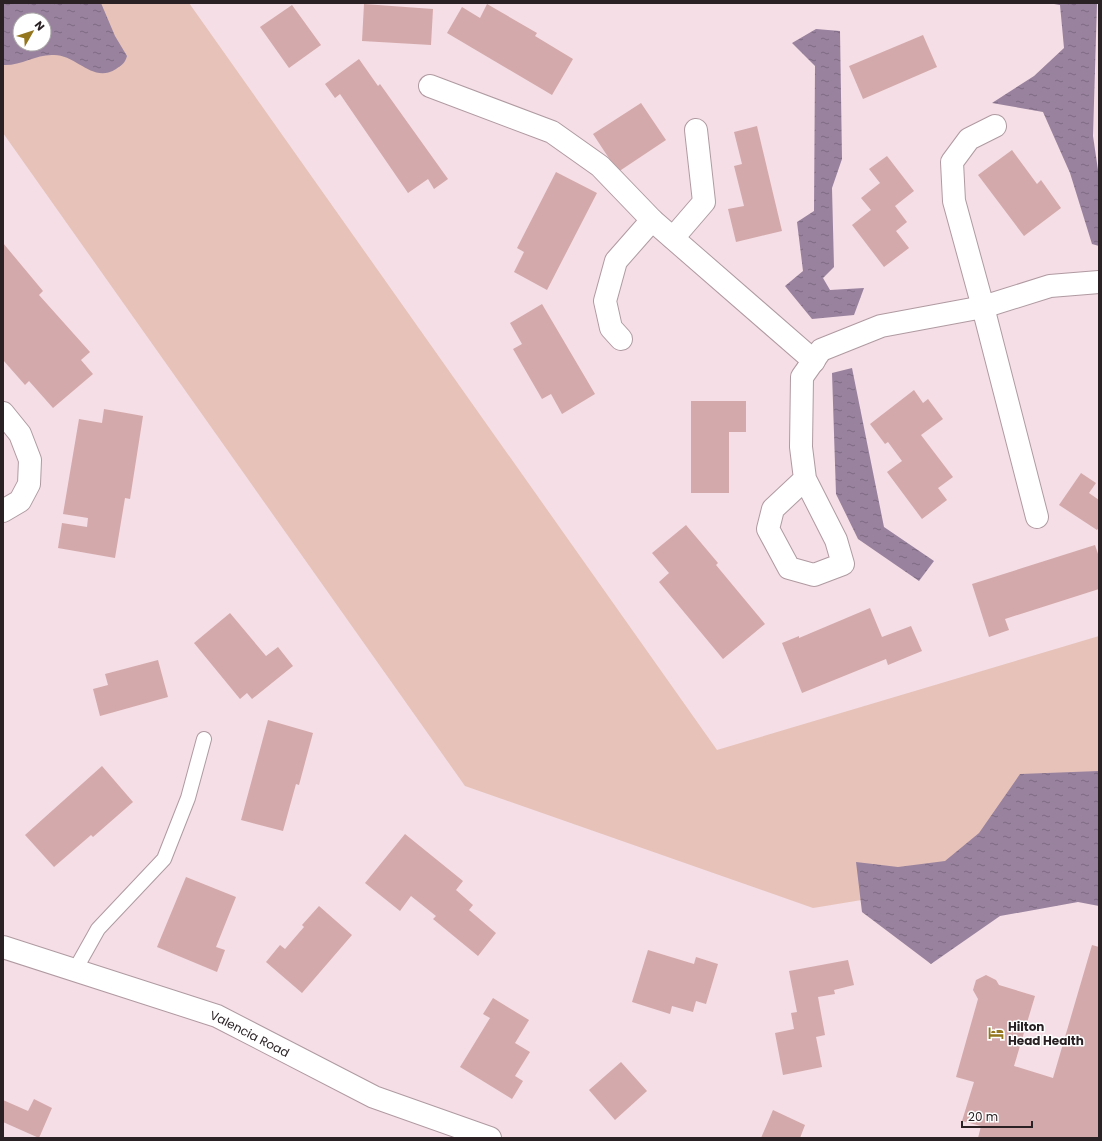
<svg xmlns="http://www.w3.org/2000/svg" width="1102" height="1141" font-family="Poppins,sans-serif">
  <style>
    .green { fill: #e6c2b9; fill-rule: evenodd }
    .water { fill: url(#water-ripples); fill-rule: evenodd }
    .building { fill: #d3a9ab }
    .lines { fill: none; stroke-linecap: round; stroke-linejoin: round }
    .service-casing { stroke: #b09aa1; stroke-width: 16 }
    .minor-casing { stroke: #b09aa1; stroke-width: 24 }
    .service { stroke: #fff; stroke-width: 14 }
    .minor { stroke: #fff; stroke-width: 22 }
    .labels { text-anchor: middle; dominant-baseline: central; stroke-width: 3; stroke-linejoin: round; paint-order: stroke }
    .poi-label { font-size: 12px; font-weight: bold; fill: #2a2124; stroke: #fff; text-anchor: start }
    .street-label { font-size: 12px; fill: #2a2124; stroke: #fff }
  </style>
  <defs>
    <pattern id="water-ripples" width="26" height="14" patternUnits="userSpaceOnUse"><rect width="26" height="14" fill="#99829e"/><path d="M2 4q2-2 4 0t4 0M15 11q2-2 4 0t4 0" fill="none" stroke="#7d6a81"/></pattern>
  </defs>
  <rect width="100%" height="100%" fill="#f5dee5"/>
  <path class="green" d="M3,3H189L717,750L1099,636V861L813,908L465,786L3,133ZM20,20H44V44H20Z"/>
  <path class="water" d="M3,3H101L115,36L127,56C125,63 122,65 116,69C93,84 77,55 54,55C36,54 21,66 3,65ZM20,20H44V44H20Z
    M1048,3H1097L1093,136L1099,177V246L1092,244L1070,173L1043,112L992,103L1034,76L1064,48L1060,5Z
    M816,29L840,31L842,159L832,188L834,267L823,278L830,290L864,288L854,315L812,319L785,286L803,271L797,222L814,211L815,66L792,43Z
    M852,368L884,527L934,561L919,581L858,539L836,494L832,373Z
    M1099,771V906L1078,902L1000,916L931,964L862,912L856,862L898,867L945,861L979,833L1020,774Z"/>
  <path class="building" d="M364,4L433,9L431,45L362,41Z
    M487,4L537,33L535,36L573,59L552,95L447,33L462,7L480,18Z
    M292,5L321,45L289,68L260,27Z
    M923,35L937,67L863,99L849,66Z
    M359,59L378,86L380,84L448,179L434,189L428,179L408,193L340,94L335,98L325,84Z
    M641,103L666,140L618,172L593,134Z
    M757,126L782,231L736,242L728,209L744,206L734,166L742,164L734,132Z
    M1012,150L1037,184L1041,180L1061,208L1024,236L978,175Z
    M887,156L914,191L895,206L907,222L896,231L909,248L884,267L852,225L871,210L861,198L880,183L869,169Z
    M556,172L597,193L547,290L514,272L524,252L517,248Z
    M3,243L43,291L39,295L90,352L81,360L93,374L53,408L29,381L25,385L3,360Z
    M542,304L595,394L562,414L551,394L542,399L513,349L522,344L510,323Z
    M914,390L923,403L928,399L943,419L921,435L953,477L938,488L947,500L922,519L887,472L902,461L888,442L885,444L870,424Z
    M691,401H746V432H729V493H691Z
    M104,409L143,416L130,499L125,498L115,558L58,548L62,523L87,527L88,518L63,514L79,419L102,423Z
    M1081,473L1096,483L1089,493L1099,500V527L1097,530L1059,505Z
    M686,525L718,563L716,565L765,624L723,659L659,582L669,573L652,553Z
    M1095,545L1099,557V589L1005,619L1009,630L989,637L972,584Z
    M870,608L882,637L911,626L922,651L888,665L886,659L802,693L782,643L799,636V638Z
    M230,613L266,656L278,647L293,666L252,699L247,693L240,699L194,643Z
    M158,660L168,697L100,716L93,689L108,685L105,674Z
    M268,720L313,733L299,785L296,784L283,831L241,820Z
    M102,766L133,802L93,837L91,835L54,867L25,835Z
    M405,834L463,881L456,890L473,905L469,910L496,933L478,956L433,919L436,916L411,896L400,911L365,883Z
    M186,877L236,897L216,947L225,950L217,972L157,947Z
    M319,906L352,935L302,993L266,962L280,945L285,949L304,927L302,925Z
    M1092,945L1099,947V1138H978L981,1126L962,1121L974,1082L956,1077L978,999L973,990L976,980L986,975L996,980L999,985L1035,996L1014,1066L1053,1078Z
    M648,950L694,964L696,957L718,964L706,1004L696,1001L693,1012L672,1006L670,1014L632,1002Z
    M848,960L854,985L834,990L835,994L818,997L825,1035L816,1037L822,1067L783,1075L775,1033L794,1029L791,1013L797,1012L789,971Z
    M493,998L529,1020L515,1043L530,1052L515,1076L523,1081L512,1099L460,1067L490,1018L483,1014Z
    M621,1062L647,1091L615,1120L589,1090Z
    M34,1099L52,1108L39,1138L3,1122V1100L28,1111Z
    M773,1110L805,1125L800,1138H761Z"/>
  <g class="lines">
    <defs>
      <path id="service" d="M75,970L98,929L164,859L188,798L204,739"/>
      <g id="minor">
        <path d="M430,86L552,132L600,166L652,220L814,361"/>
        <path d="M995,126L969,139L952,162L954,201L983,307L1050,286L1099,282"/>
        <path d="M673,238L704,202L696,130"/>
        <path d="M621,339L611,328L605,301L616,261L652,220"/>
        <path d="M3,413L20,434L30,460L29,484L20,501L3,511"/>
        <path d="M805,479L773,509L768,529L789,568L814,575L843,564L836,540L805,479L801,447L802,377L821,350L881,326L983,307L1037,517"/>
        <path id="s1" d="M3,947L217,1016L374,1097L490,1138"/>
      </g>
    </defs>
    <use href="#service" class="service-casing"/>
    <use href="#minor" class="minor-casing"/>
    <use href="#service" class="service"/>
    <use href="#minor" class="minor"/>
  </g>
  <defs>
    <symbol id="hotel-bare" viewBox="-9 -9 18 18"><path d="M-6-4.5h1.5V1H6V5H4.5V3h-9V5H-6ZM-4 0a1.8 1.8 0 1 1 3.6 0ZM.5 0V-2.5h3Q6-2.5 6 0Z" fill="#93761d" stroke="#fff" stroke-width="2.5" paint-order="stroke"/></symbol>
  </defs>
  <g fill-rule="evenodd">
    <use href="#hotel-bare" x="985" y="1022" width="22" height="22"/>
  </g>
  <g class="labels">
    <g class="poi-label">
      <text x="1008" y="1026">Hilton<tspan x="1008" dy="14">Head Health</tspan></text>
    </g>
    <g class="street-label">
      <text stroke="none"><textPath href="#s1" startOffset="262">Valencia Road</textPath></text>
    </g>
  </g>
  <rect width="1102" height="1141" fill="none" stroke="#2a2124" stroke-width="8"/>
  <g transform="translate(32 32) rotate(51)"><circle r="19" fill="#ffffff" stroke="#aaa6a7"/>
  <path d="M0-3L7 15L0 10L-7 15Z" fill="#93761d"/>
  <text y="-6" font-size="11" font-weight="bold" text-anchor="middle" fill="#2a2124">N</text>
  </g>
  <path d="M962 1121v6h70v-6" fill="none" stroke="#2a2124" stroke-width="2"/>
  <text x="968" y="1121" font-size="12" fill="#2a2124" stroke="#ffffff" stroke-width="3" paint-order="stroke">20 m</text>
</svg>
